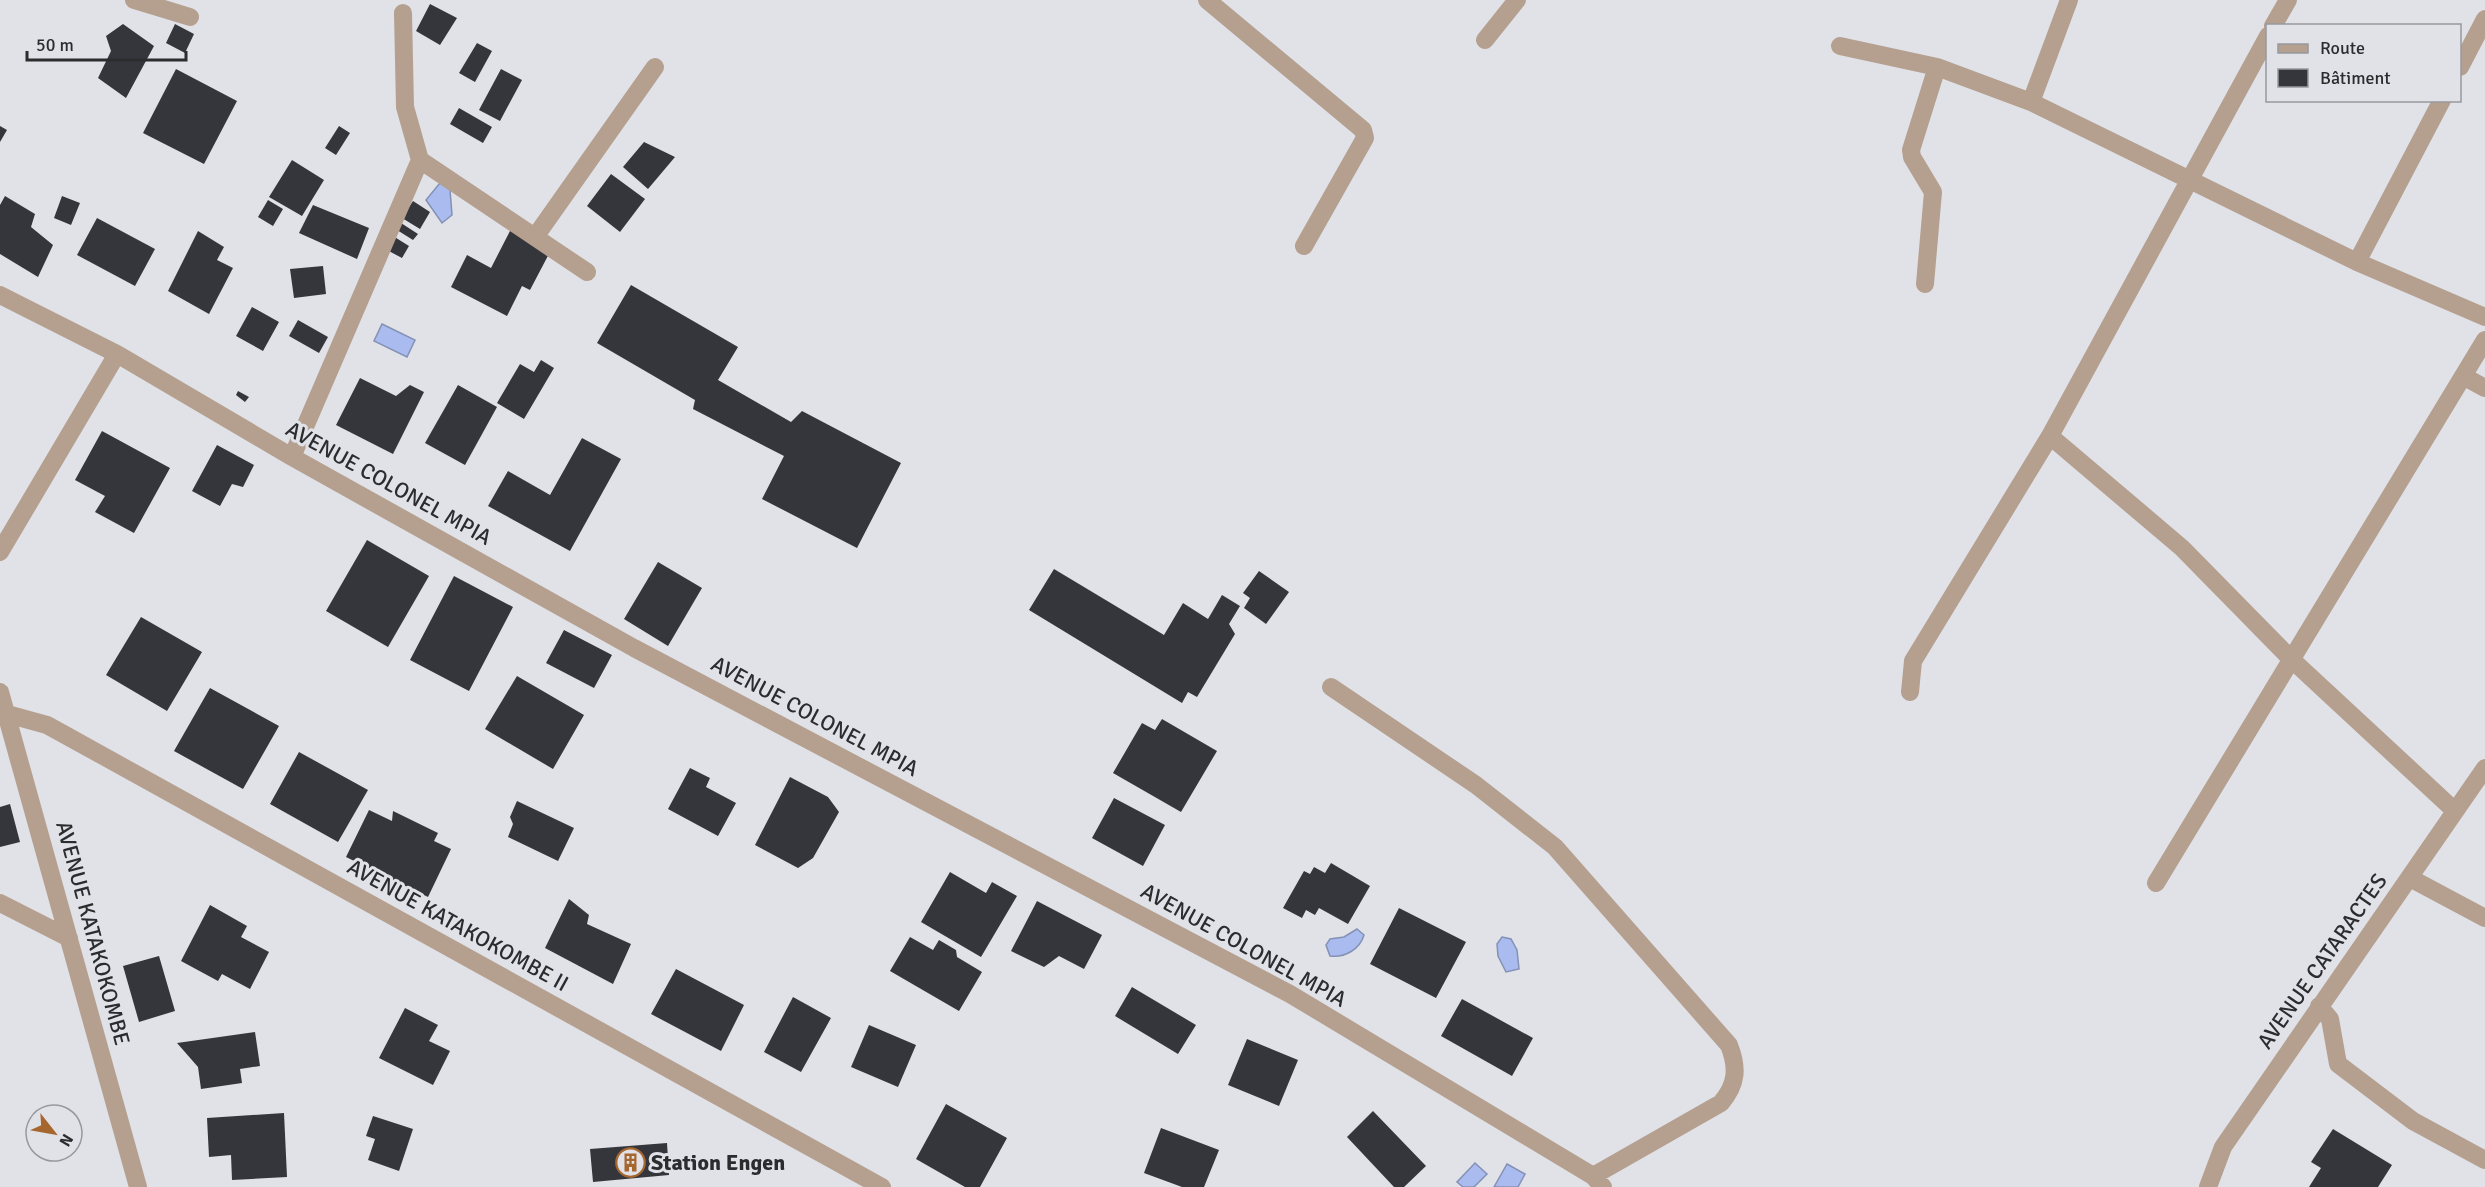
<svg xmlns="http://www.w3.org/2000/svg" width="2485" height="1187" font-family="Signika,sans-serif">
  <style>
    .water { fill: #aabcef; stroke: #8491b5; stroke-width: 1.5 }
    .building { fill: #35363b }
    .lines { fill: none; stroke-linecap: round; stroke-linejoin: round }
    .minor { stroke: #b5a090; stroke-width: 18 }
    .labels { text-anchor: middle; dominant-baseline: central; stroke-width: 6; stroke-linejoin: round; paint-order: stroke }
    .street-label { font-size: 22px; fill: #2b2c2e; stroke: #e0e2e8 }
    .poi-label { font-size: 22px; font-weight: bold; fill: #2b2c2e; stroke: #e0e2e8; text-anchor: start }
  </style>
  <rect width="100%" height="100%" fill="#e0e2e8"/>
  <path class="water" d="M440,183L450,190L452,215L442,223L426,200Z
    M382,324L415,340L407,357L374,341Z
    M1357,929L1364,935C1360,949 1345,958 1330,956L1326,945L1330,939L1344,937Z
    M1502,937L1511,939L1517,950L1519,969L1506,972L1498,956L1497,944Z
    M1475,1163L1487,1174L1474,1187H1463L1457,1182Z
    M1507,1164L1525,1174L1518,1187H1494Z"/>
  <path class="building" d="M430,4L457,18L440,45L416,31Z
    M123,24L154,46L126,98L98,78L111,51L106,36Z
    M175,24L194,34L185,53L166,43Z
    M477,43L492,51L475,82L459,73Z
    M176,69L237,101L204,164L143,133Z
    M501,69L522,80L500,121L479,110Z
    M459,108L492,127L483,143L450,124Z
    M0,126L7,130L0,142Z
    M339,126L350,133L336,155L325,148Z
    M644,142L675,157L648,189L623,167Z
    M292,160L324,180L302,216L269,197Z
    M611,174L645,199L620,232L587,206Z
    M5,196L35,214L31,227L53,245L38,277L0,254V205Z
    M62,196L80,203L71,225L54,218Z
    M268,200L283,209L273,226L258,217Z
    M413,201L430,212L420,229L402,218Z
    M313,205L369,228L357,259L299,233Z
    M97,218L155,249L135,286L77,255Z
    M401,223L418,234L413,240L397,230Z
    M511,229L551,250L530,290L522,286L507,316L451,287L467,255L491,268Z
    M198,231L224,247L217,260L233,268L209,314L168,291Z
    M393,236L409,246L402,258L385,249Z
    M323,266L326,294L294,298L290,269Z
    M631,285L738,347L718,380L791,422L802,411L901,463L857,548L762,499L784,456L693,409L695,400L597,343Z
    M252,307L279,322L263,351L236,336Z
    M298,320L328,337L319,353L289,336Z
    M541,360L554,368L524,419L497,403L520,364L534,372Z
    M360,378L396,396L410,385L424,392L393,454L336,425Z
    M458,385L497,407L465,465L425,443Z
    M238,391L249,397L245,402L236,395Z
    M102,431L170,468L134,533L95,512L105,496L75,480Z
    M582,438L621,459L570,551L488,506L508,471L550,495Z
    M217,445L254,465L243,487L232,484L220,506L192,491Z
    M367,540L429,576L388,647L326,611Z
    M658,562L702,588L668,646L624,619Z
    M1054,569L1164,635L1183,603L1208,619L1222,595L1240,606L1229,624L1235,634L1197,697L1188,692L1182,703L1029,610Z
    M1259,571L1289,592L1266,624L1244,608L1250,598L1243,593Z
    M454,576L513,607L469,691L410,660Z
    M141,617L202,652L167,711L106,675Z
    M564,630L612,655L594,688L546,663Z
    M517,676L584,715L553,769L485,729Z
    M210,688L279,726L243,789L174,751Z
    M1162,719L1217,751L1181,812L1113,773L1142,723L1155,730Z
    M299,752L368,790L338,842L270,804Z
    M690,768L710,778L706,787L736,803L718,836L668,809Z
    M790,777L828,797L839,812L813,858L798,868L755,845Z
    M1114,798L1165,825L1143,866L1092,838Z
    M517,801L574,828L558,861L508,837L513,824L510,817Z
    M10,804L20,842L0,847V807Z
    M369,810L392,821L393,811L438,833L434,841L451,849L428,897L346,857Z
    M1331,863L1370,886L1348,924L1319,908L1315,915L1306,910L1302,918L1283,908L1304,871L1310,874L1314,867L1325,873Z
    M950,872L986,893L992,882L1017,896L981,957L921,922Z
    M569,899L589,915L587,924L631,944L613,984L545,948Z
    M1037,901L1102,935L1084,969L1059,956L1044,967L1011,951Z
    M210,905L247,926L241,937L269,952L250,989L222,974L218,981L181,961Z
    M1399,908L1466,942L1436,998L1370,964Z
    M910,937L933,950L939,940L956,950L957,957L982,972L959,1011L890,971Z
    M159,956L175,1011L139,1022L123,966Z
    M676,969L744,1005L721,1051L651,1014Z
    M1132,987L1196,1025L1178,1054L1115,1016Z
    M793,997L831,1018L801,1072L764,1052Z
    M1462,999L1533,1038L1512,1076L1441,1036Z
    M405,1008L438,1025L429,1041L450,1051L433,1085L379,1058Z
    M869,1025L916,1045L898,1087L851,1067Z
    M255,1032L260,1066L240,1069L242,1083L201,1089L198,1067L177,1043Z
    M1247,1039L1298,1060L1279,1106L1228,1085Z
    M946,1104L1007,1138L980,1187H965L916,1159Z
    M1373,1111L1426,1166L1404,1187H1394L1347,1137Z
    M284,1113L287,1177L232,1180L231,1155L209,1157L207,1118Z
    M373,1116L413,1129L399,1171L368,1160L375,1139L366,1136Z
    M1161,1128L1219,1150L1204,1187H1182L1144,1173Z
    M2333,1129L2392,1165L2378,1187H2309L2321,1168L2311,1162Z
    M667,1143L669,1175L593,1182L590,1149Z"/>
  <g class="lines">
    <path class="minor" d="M134,0L190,17
      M1207,0L1363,130L1365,138L1304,246
      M403,13L405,107L420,160L587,272
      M2273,26L2288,0
      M1485,40L1517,0
      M1840,46L1937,67L2031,102L2357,262L2485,317
      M2460,67L2485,19
      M2031,102L2069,0
      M535,237L655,67
      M2357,262L2442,100
      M1925,284L1933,192L1912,157L1911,150L1937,67
      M0,295L117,354L292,457L634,648L1290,994L1593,1176L1603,1187
      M2463,376L2485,388
      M2050,436L2182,548L2290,658L2455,811
      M292,457L420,160
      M0,552L117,354
      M1331,687L1476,785L1555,847L1729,1045C1738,1068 1737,1084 1721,1103L1593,1176
      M0,692L138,1187
      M1910,692L1913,661L2050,436L2268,36
      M7,714L47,725L67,736L882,1187
      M2410,878L2485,918
      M2156,883L2485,340
      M0,903L69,938
      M2319,1006L2330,1019L2338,1064L2413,1121L2485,1160
      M2208,1187L2223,1147L2485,768"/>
  </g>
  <defs>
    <symbol id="building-ring" viewBox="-11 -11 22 22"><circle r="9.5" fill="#e0e2e8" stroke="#a6672f" stroke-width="1.5"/><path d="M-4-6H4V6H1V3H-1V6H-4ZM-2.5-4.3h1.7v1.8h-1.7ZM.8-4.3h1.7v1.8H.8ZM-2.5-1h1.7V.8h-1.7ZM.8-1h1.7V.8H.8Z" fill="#a6672f"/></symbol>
  </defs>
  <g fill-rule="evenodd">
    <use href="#building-ring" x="614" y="1146" width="33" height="33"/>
  </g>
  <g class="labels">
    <g class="street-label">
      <text transform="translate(389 483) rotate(29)">AVENUE COLONEL MPIA</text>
      <text transform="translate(815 716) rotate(28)">AVENUE COLONEL MPIA</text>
      <text transform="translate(458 925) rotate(29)">AVENUE KATAKOKOMBE II</text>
      <text transform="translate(93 933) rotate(75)">AVENUE KATAKOKOMBE</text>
      <text transform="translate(1244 945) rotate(29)">AVENUE COLONEL MPIA</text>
      <text transform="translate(2322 961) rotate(-55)">AVENUE CATARACTES</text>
    </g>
    <g class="poi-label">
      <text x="651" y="1162">Station Engen</text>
    </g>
  </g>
  <rect x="2266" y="24" width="195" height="78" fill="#e0e2e8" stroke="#98999e" stroke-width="1.5"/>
  <rect x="2278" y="44" width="30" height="9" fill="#b5a090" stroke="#98999e" stroke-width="1.5"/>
  <text x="2320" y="54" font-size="18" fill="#2b2c2e">Route</text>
  <rect x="2278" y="69" width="30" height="18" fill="#35363b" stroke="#98999e" stroke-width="1.5"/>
  <text x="2320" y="84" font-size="18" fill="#2b2c2e">Bâtiment</text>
  <g transform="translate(54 1133) rotate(121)"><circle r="28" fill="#e0e2e8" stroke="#98999e" stroke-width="1.5"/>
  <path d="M0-4.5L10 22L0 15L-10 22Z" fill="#a6672f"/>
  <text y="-9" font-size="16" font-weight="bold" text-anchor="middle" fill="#2b2c2e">N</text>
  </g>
  <path d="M27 51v9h159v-9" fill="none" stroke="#2b2c2e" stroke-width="3"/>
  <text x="36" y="51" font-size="18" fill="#2b2c2e" stroke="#e0e2e8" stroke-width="4.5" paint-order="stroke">50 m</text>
</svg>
